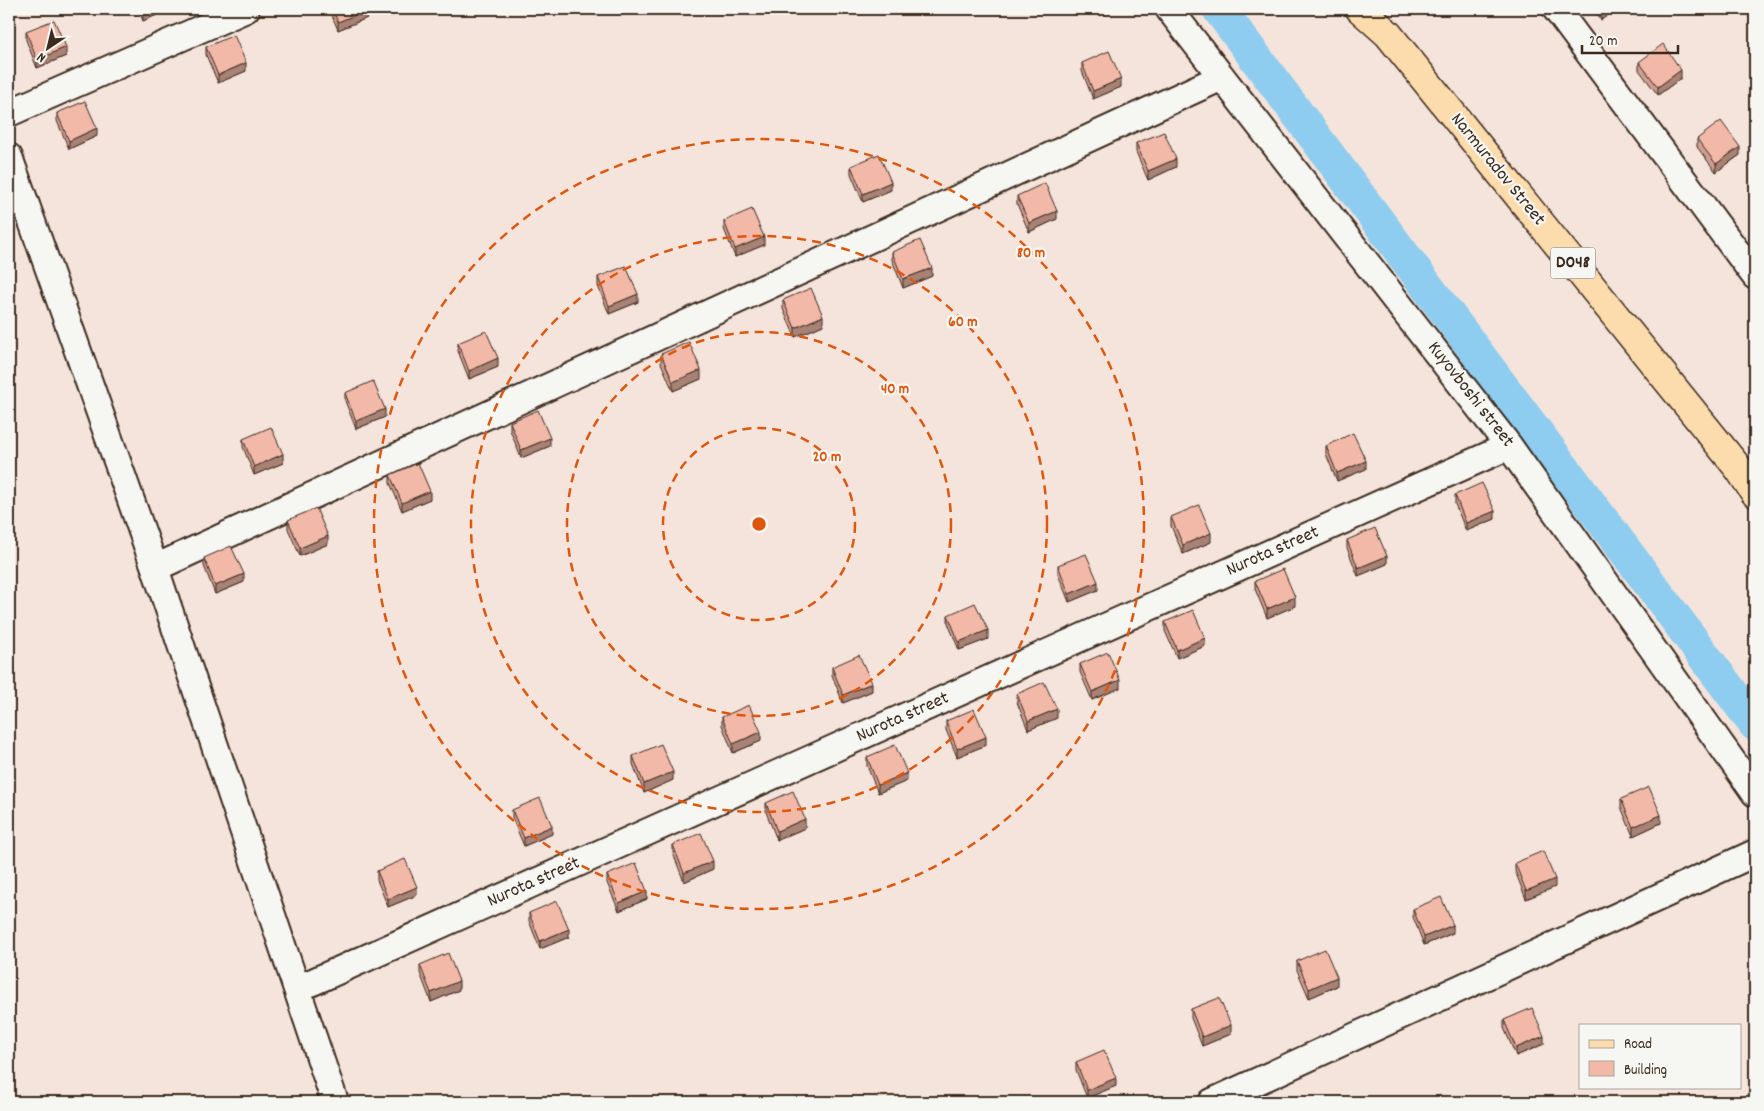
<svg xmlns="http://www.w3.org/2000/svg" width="1764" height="1111" font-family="Dekko,sans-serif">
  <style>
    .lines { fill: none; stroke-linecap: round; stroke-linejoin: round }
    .canal { stroke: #8ecdef; stroke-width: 34 }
    .minor-casing { stroke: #3b2a1e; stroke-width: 30 }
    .primary-casing { stroke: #3b2a1e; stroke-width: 31 }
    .minor { stroke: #f6f6f2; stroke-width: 26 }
    .primary { stroke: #fcdcac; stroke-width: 28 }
    .wall { fill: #d09f91; stroke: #3b2a1e }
    .shaded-wall { fill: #a98276; stroke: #3b2a1e }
    .building { fill: #f2b9a9; stroke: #3b2a1e }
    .ring { fill: none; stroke: #df570d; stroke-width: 2.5; stroke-dasharray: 9 6 }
    .labels { text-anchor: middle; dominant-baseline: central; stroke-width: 4.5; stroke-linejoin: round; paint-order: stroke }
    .shield { fill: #f6f6f2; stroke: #73675e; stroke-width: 1 }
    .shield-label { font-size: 18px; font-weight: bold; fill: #3b2a1e }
    .street-label { font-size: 19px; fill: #3b2a1e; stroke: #f6f6f2 }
    .centre { fill: #df570d; stroke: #f6f6f2; stroke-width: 2.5 }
    .ring-label { font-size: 15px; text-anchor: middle; font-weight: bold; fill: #df570d; stroke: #f6f6f2; stroke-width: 4.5; stroke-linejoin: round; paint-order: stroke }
  </style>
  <rect width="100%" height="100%" fill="#f5e4dc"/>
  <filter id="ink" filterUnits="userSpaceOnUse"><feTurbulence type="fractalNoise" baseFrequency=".02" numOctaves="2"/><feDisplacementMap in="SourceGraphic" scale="10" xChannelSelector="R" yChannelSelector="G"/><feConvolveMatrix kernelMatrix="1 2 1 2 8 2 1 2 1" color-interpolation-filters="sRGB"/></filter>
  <g filter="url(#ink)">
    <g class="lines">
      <path class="canal" d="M1219,9L1755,724"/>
      <defs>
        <path id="minor" d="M1169,9L1509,446L1755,793
          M1556,9L1755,276
          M9,113L246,9
          M9,157L155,568L335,1102
          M155,568L1222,77
          M297,989L1509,446
          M1212,1102L1755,853"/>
        <path id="primary" d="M1360,9L1388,34L1739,469L1755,493"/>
      </defs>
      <use href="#minor" class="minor-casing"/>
      <use href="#primary" class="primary-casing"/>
      <use href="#minor" class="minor"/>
      <use href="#primary" class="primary"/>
    </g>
    <path class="wall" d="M138,9H171L143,21Z
      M329,9H366L367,18L338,30Z
      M1593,9H1617L1601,20Z
      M26,31L66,56L37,68L26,40Z
      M206,47L246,71L218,83L206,55Z
      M1639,62L1681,78L1658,95L1639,70Z
      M1082,63L1121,87L1093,99L1082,71Z
      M57,113L97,136L69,149L57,121Z
      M1697,139L1740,155L1716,172L1697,147Z
      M1136,143L1176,167L1148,180L1136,152Z
      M851,166L891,190L863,202L851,174Z
      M1017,196L1057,219L1029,232L1017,204Z
      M1755,210V226L1752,221V213Z
      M724,221L764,245L735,257L724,229Z
      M892,252L932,276L903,288L892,260Z
      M598,277L638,302L609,314L598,286Z
      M783,300L823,325L795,337L783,309Z
      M458,343L498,367L469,379L458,351Z
      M661,354L701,379L673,391L661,363Z
      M345,393L385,417L356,429L345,401Z
      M510,422L550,446L521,458L510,430Z
      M243,439L283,463L254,475L243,447Z
      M1326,446L1366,469L1337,481L1326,454Z
      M390,475L430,499L402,511L390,483Z
      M1455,495L1495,519L1466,531L1455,504Z
      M1171,517L1211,542L1183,554L1171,526Z
      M288,520L328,544L300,556L288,529Z
      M1347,540L1387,564L1358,576L1347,548Z
      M204,558L244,582L215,594L204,566Z
      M1058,565L1098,590L1069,602L1058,574Z
      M1255,581L1295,606L1267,618L1255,589Z
      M948,615L988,639L959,650L948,623Z
      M1165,622L1205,646L1177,658L1165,631Z
      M1080,664L1120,688L1092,700L1080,672Z
      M832,667L872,691L843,703L832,675Z
      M1017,694L1057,718L1028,730L1017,702Z
      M722,717L761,741L733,753L722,725Z
      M946,721L986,745L957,757L946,730Z
      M633,756L673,780L644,793L633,764Z
      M867,757L907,781L878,793L867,766Z
      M1621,799L1661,823L1633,836L1621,807Z
      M766,803L805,828L777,840L766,812Z
      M512,810L552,834L524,846L512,818Z
      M673,845L713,869L684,882L673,853Z
      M1515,863L1555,887L1526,899L1515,871Z
      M377,871L417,895L388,907L377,880Z
      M607,875L647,899L619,911L607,883Z
      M1413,909L1453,933L1424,945L1413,917Z
      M529,913L569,937L540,949L529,921Z
      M1297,961L1337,986L1309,998L1297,970Z
      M420,965L459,990L431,1002L420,973Z
      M1191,1009L1231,1034L1202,1046L1191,1018Z
      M1504,1020L1544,1044L1516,1056L1504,1028Z
      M1076,1062L1116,1086L1087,1098L1076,1070Z"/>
    <path class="shaded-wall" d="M151,9H171L143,21V12Z
      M1605,9H1617L1601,20V11Z
      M367,10V18L338,30V22Z
      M66,47V56L37,68V60Z
      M246,63V71L218,83V75Z
      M1681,70V78L1658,95V87Z
      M1121,79V87L1093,99V91Z
      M97,128V136L69,149V141Z
      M1740,147V155L1716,172V164Z
      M1176,159V167L1148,180V171Z
      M891,182V190L863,202V194Z
      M1057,211V219L1029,232V223Z
      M764,237V245L735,257V249Z
      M932,268V276L903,288V279Z
      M638,294V302L609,314V306Z
      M823,316V325L795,337V328Z
      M498,358V367L469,379V371Z
      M701,370V379L673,391V382Z
      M385,409V417L356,429V421Z
      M550,438V446L521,458V450Z
      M283,454V463L254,475V467Z
      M1366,461V469L1337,481V473Z
      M430,491V499L402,511V503Z
      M1495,511V519L1466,531V523Z
      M1211,533V542L1183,554V545Z
      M328,536V544L300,556V548Z
      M1387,556V564L1358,576V568Z
      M244,574V582L215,594V586Z
      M1098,582V590L1069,602V594Z
      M1295,597V606L1267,618V609Z
      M988,630V639L959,650V642Z
      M1205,638V646L1177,658V650Z
      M1120,680V688L1092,700V692Z
      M872,683V691L843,703V695Z
      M1057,709V718L1028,730V721Z
      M761,732V741L733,753V744Z
      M986,737V745L957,757V749Z
      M673,772V780L644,793V784Z
      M907,773V781L878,793V785Z
      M1661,815V823L1633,836V827Z
      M805,819V828L777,840V831Z
      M552,826V834L524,846V838Z
      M713,861V869L684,882V873Z
      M1555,879V887L1526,899V891Z
      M417,887V895L388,907V899Z
      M647,891V899L619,911V903Z
      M1453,925V933L1424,945V937Z
      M569,929V937L540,949V941Z
      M1337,977V986L1309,998V989Z
      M459,981V990L431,1002V993Z
      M1231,1025V1034L1202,1046V1037Z
      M1544,1036V1044L1516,1056V1048Z
      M1116,1078V1086L1087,1098V1090Z"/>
    <path class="building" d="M142,9H151L143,12Z
      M332,9H366L367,10L338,22Z
      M1599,9H1605L1601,11Z
      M54,20L66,47L37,60L26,31Z
      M234,35L246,63L218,75L206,47Z
      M1663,44L1681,70L1658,87L1639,62Z
      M1109,51L1121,79L1093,91L1082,63Z
      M85,101L97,128L69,141L57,113Z
      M1721,121L1740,147L1716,164L1697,139Z
      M1164,132L1176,159L1148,171L1136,143Z
      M879,154L891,182L863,194L851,166Z
      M1045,183L1057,211L1029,223L1017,196Z
      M752,209L764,237L735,249L724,221Z
      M1755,210V217L1752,213Z
      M920,240L932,268L903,279L892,252Z
      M626,266L638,294L609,306L598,277Z
      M811,288L823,316L795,328L783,300Z
      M486,331L498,358L469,371L458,343Z
      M689,342L701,370L673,382L661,354Z
      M373,381L385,409L356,421L345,393Z
      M538,410L550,438L521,450L510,422Z
      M271,427L283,454L254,467L243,439Z
      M1353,433L1366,461L1337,473L1326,446Z
      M418,463L430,491L402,503L390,475Z
      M1482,483L1495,511L1466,523L1455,495Z
      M1199,505L1211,533L1183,545L1171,517Z
      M316,508L328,536L300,548L288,520Z
      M1375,528L1387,556L1358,568L1347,540Z
      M231,546L244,574L215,586L204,558Z
      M1086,554L1098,582L1069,594L1058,565Z
      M1283,569L1295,597L1267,609L1255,581Z
      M975,603L988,630L959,642L948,615Z
      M1193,610L1205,638L1177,650L1165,622Z
      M1108,652L1120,680L1092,692L1080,664Z
      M859,655L872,683L843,695L832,667Z
      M1044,682L1057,709L1028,721L1017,694Z
      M749,705L761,732L733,744L722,717Z
      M974,709L986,737L957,749L946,721Z
      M661,744L673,772L644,784L633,756Z
      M895,745L907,773L878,785L867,757Z
      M1649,787L1661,815L1633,827L1621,799Z
      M793,791L805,819L777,831L766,803Z
      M540,798L552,826L524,838L512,810Z
      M701,833L713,861L684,873L673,845Z
      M1543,851L1555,879L1526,891L1515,863Z
      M405,859L417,887L388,899L377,871Z
      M636,863L647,891L619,903L607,875Z
      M1441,897L1453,925L1424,937L1413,909Z
      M557,901L569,929L540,941L529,913Z
      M1325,949L1337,977L1309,989L1297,961Z
      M448,953L459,981L431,993L420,965Z
      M1219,998L1231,1025L1202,1037L1191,1009Z
      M1532,1008L1544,1036L1516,1048L1504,1020Z
      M1104,1050L1116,1078L1087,1090L1076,1062Z
      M1002,1096L1004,1102H988Z
      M1361,1096L1364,1102H1347Z"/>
  </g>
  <g class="ring">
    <circle cx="759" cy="524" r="96"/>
    <circle cx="759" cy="524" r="192"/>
    <circle cx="759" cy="524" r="288"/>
    <circle cx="759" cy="524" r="385"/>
  </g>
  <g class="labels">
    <rect class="shield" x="1550.5" y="247.5" width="45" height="31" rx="4"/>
    <g class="shield-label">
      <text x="1573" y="263">D048</text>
    </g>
    <g class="street-label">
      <text transform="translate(1497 170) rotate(51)">Narmuradov Street</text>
      <text transform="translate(1470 395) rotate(52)">Kuyovboshi street</text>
      <text transform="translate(1273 552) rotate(-24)">Nurota street</text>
      <text transform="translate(903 718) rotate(-24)">Nurota street</text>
      <text transform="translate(534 883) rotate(-24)">Nurota street</text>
    </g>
  </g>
  <circle cx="759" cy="524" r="8" class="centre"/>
  <g class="ring-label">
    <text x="1031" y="257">80 m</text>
    <text x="963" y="326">60 m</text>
    <text x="895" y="393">40 m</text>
    <text x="827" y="461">20 m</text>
  </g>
  <rect width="1764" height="1111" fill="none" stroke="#f6f6f2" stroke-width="30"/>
  <rect x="15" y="15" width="1734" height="1081" fill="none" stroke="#3b2a1e" stroke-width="2" filter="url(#ink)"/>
  <rect x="1579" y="1024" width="162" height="65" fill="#f6f6f2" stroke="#aba49d"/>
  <rect x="1589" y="1040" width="25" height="8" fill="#fcdcac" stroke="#aba49d"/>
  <text x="1624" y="1048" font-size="15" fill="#3b2a1e">Road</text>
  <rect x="1589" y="1061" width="25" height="15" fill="#f2b9a9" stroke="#aba49d"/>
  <text x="1624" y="1074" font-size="15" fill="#3b2a1e">Building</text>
  <g transform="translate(48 48) rotate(215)" stroke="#f6f6f2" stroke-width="4" paint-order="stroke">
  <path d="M0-4L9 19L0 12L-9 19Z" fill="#3b2a1e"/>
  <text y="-8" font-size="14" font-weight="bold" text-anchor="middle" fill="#3b2a1e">N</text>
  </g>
  <path d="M1582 45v8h96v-8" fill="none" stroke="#3b2a1e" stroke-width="2.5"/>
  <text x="1589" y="45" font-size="15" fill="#3b2a1e" stroke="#f6f6f2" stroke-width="4" paint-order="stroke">20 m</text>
</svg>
